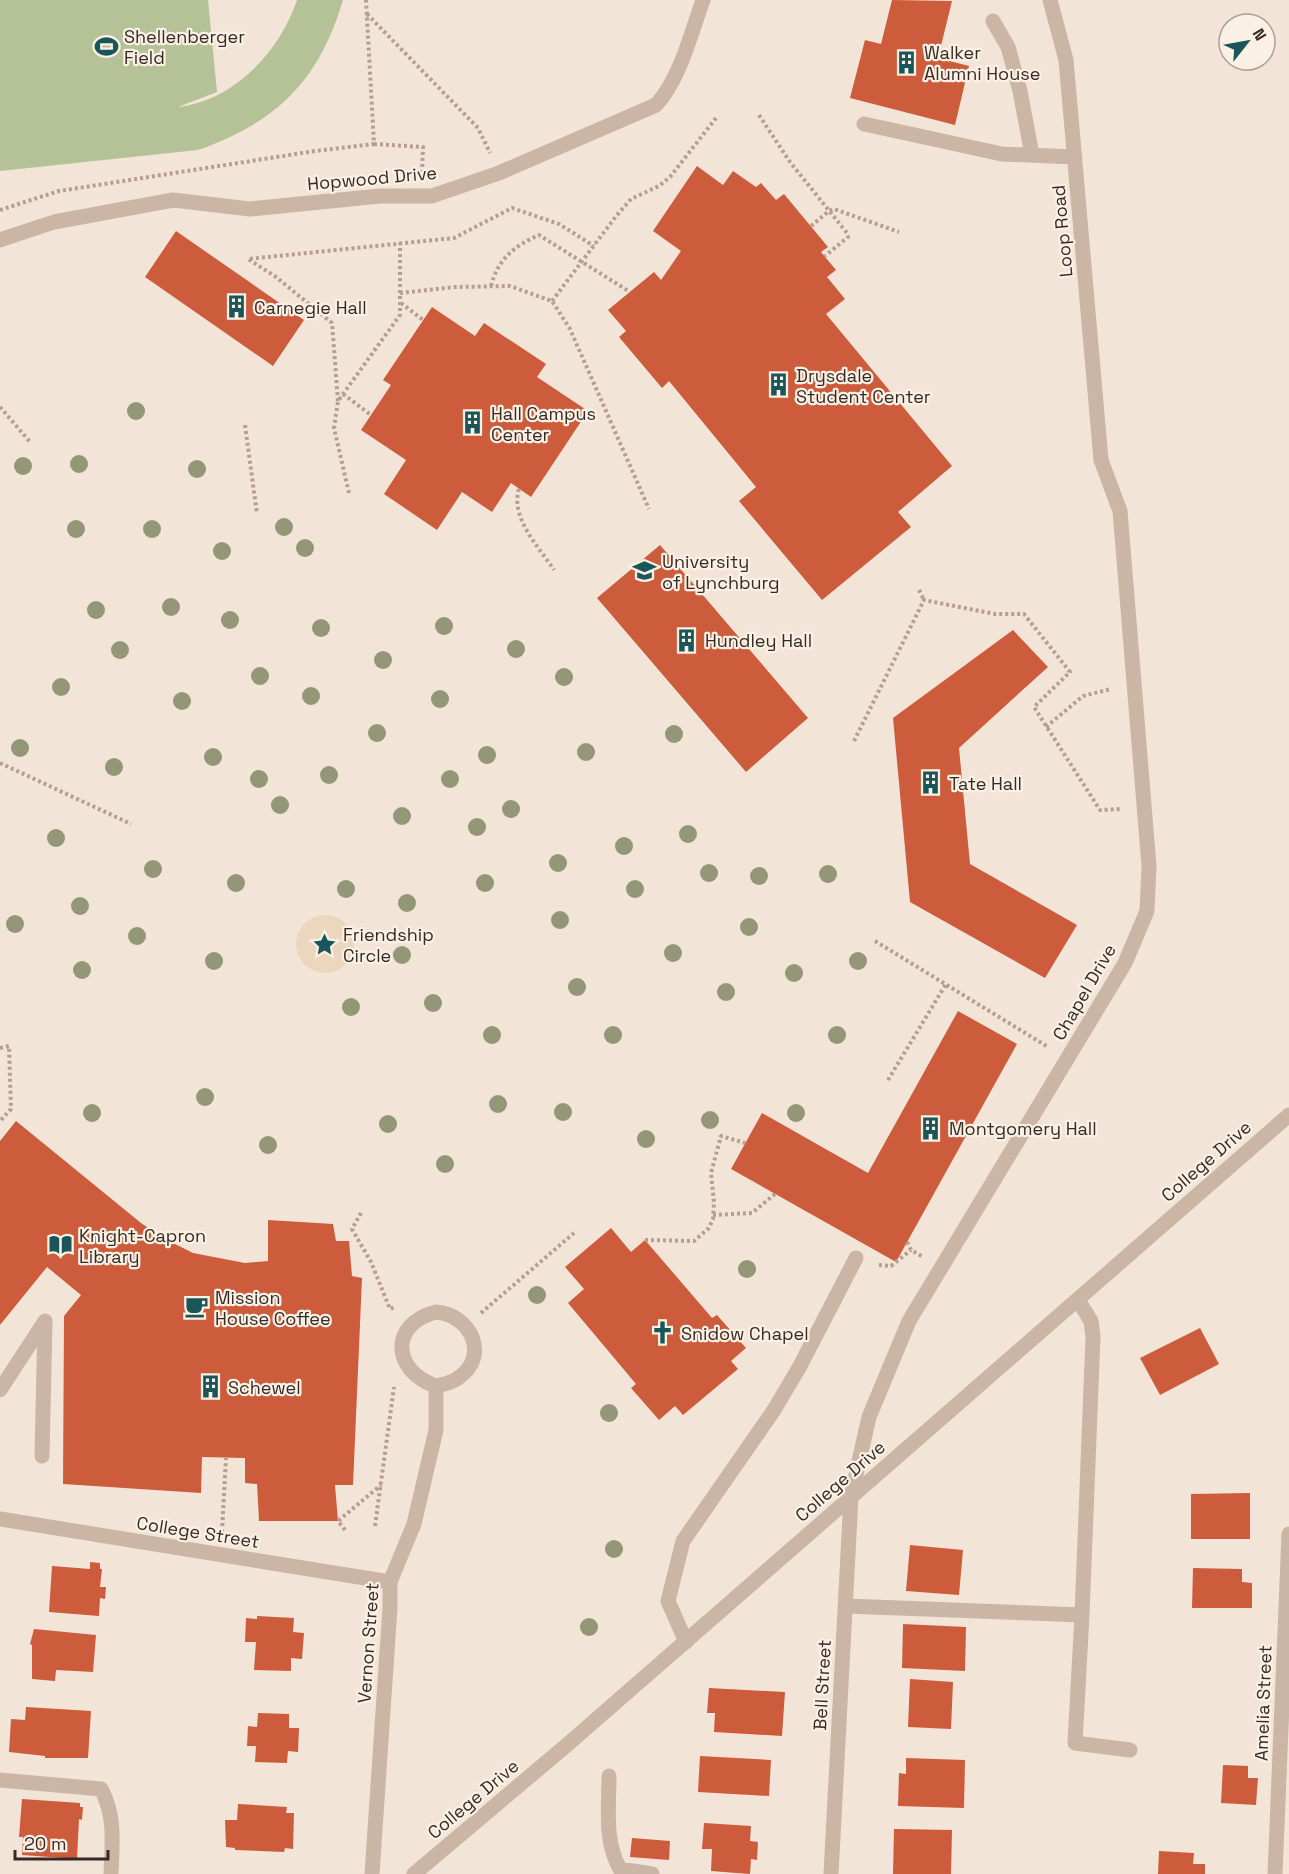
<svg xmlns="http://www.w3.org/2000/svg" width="1289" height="1874" font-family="'Space Grotesk',sans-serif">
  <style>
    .green { fill: #b5c297 }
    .plaza { fill: #ebd6be }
    .building { fill: #cc5c3c }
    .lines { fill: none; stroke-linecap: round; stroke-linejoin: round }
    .path { stroke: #b79e8e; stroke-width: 4; stroke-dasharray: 3 3; stroke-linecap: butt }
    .lane { stroke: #cbb5a4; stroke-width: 15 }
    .street { stroke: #cbb5a4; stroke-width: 15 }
    .tree { fill: #939677 }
    .labels { text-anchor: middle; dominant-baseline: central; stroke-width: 4.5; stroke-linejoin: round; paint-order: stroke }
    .poi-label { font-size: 18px; fill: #362a26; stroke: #faf0e4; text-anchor: start }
    .street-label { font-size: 18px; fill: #362a26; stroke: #faf0e4 }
  </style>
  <rect width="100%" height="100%" fill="#f2e5d8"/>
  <path class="green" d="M0,0H208L217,92L178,107C234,101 280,51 297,0H343C319,81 277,122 198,150L0,171Z"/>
  <path class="plaza" d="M296 944a29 29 0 1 1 58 0a29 29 0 1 1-58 0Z"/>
  <path class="building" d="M892,0L952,1L938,58L969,66L955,125L850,98L865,40L881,44Z
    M697,166L723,185L733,171L756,187L761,183L776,200L784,194L828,247L821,252L836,270L827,277L845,299L826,314L952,466L898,512L911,527L822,600L739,501L756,487L669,381L662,388L619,337L626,331L608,310L654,272L661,280L681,251L653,231Z
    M176,231L304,320L273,366L145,277Z
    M432,307L475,336L484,323L546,364L537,377L588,411L531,497L511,483L492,512L462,492L437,530L384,494L406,460L361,430L391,385L383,380Z
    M660,545L808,718L746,772L597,598Z
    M1013,630L1048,667L959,748L970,864L1077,925L1045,978L910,902L893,718Z
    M958,1011L1017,1044L896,1262L731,1169L762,1113L868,1173Z
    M16,1121L141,1223L165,1239L193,1253L245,1263L268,1261V1220L333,1224L336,1241H349L352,1276L362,1278L353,1485H335L338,1521H259L257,1484L245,1483V1458L202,1457L201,1493L63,1484L64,1316L81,1295L47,1267L0,1325V1141Z
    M611,1228L631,1252L645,1240L712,1318L717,1315L746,1348L731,1361L738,1369L683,1415L675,1406L659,1420L631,1388L636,1384L568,1303L584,1289L565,1267Z
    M1200,1328L1219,1364L1160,1395L1140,1358Z
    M1250,1493V1539H1191V1494Z
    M910,1545L963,1550L959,1595L906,1591Z
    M90,1562L100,1563V1569H102L100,1587H106L105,1599L100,1598L99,1616L49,1612L52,1566L90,1569Z
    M1193,1568L1242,1569V1582L1252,1583V1608H1192Z
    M257,1616L294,1618L293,1632L304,1633L302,1659L291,1658V1671L254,1670L256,1642H245L246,1618L257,1619Z
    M903,1624L966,1627L965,1671L902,1668Z
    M34,1629L96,1635L93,1672L56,1670L55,1681L32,1679V1645L30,1644Z
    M910,1679L953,1682L951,1729L908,1727Z
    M709,1688L785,1692L782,1736L714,1732L715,1713H707Z
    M26,1707L91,1711L88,1758H45V1756L9,1752L11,1719L25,1720Z
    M258,1713L289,1714V1728H299L298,1752L288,1751L287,1763L255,1762L256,1746H247L248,1726L257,1727Z
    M700,1756L771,1760L769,1796L698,1792Z
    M906,1758L965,1760L964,1808L898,1806L899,1773L906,1774Z
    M1223,1765L1248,1766V1778H1258L1256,1805L1221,1803Z
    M22,1799L80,1803V1807H83L82,1820L79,1819L77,1859L22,1855L23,1837H19Z
    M238,1804L287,1807L286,1813H294L293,1849L285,1848L284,1852L235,1850V1848L226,1847L225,1820H237Z
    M704,1823L751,1826L750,1841L758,1842L757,1860L751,1859L750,1874L711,1871L712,1849H702Z
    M894,1829L952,1830L951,1874H893Z
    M632,1838L670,1841L669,1860L630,1857Z
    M1159,1851L1194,1853L1193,1864H1205V1874H1158Z"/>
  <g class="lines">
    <path class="path" d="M367,14L478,128L490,153
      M759,115L790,162L847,233L848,237L825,256
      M374,144L423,147L422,172
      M0,210L59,191L315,151L374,144L366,0
      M811,226L829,211L834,209L899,232
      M491,286C498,259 514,246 539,235L630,292
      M400,293L455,287L510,286L552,301L570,329L649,509
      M552,301L617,215L631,199L659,186L670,177L716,118
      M401,303L423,320
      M343,394L371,415
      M338,401L332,323L276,277L248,259L454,238L512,208L559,224L594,246
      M0,407L31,443
      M245,425L257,514
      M519,489C510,518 539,547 554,570
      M349,493L334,428L338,401L400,315V243
      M919,590L924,600
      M1046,727L1083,696L1111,689
      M854,741L924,600L995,614H1024L1070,672L1034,707L1100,810L1121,809
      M0,763L131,824
      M875,941L1048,1047
      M0,1048L9,1046L11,1109L0,1121
      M888,1080L946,984
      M361,1213L352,1229L371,1262L390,1309L395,1307
      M713,1215L752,1213L775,1194
      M645,1240L694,1241L709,1228L713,1219L714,1202L711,1173L721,1136L745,1143
      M907,1242L911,1250L923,1257
      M879,1265L891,1266L911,1250
      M481,1313L574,1233
      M375,1526L394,1387
      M345,1530L338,1521L381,1485
      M222,1532L226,1458"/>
    <path class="lane" d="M993,21L1008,47L1020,91L1032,155
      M864,124L1002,154L1075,157
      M436,1312C472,1315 490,1357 458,1378C452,1383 444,1384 436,1386C392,1371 389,1324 436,1312Z
      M0,1390L45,1321L42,1456
      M851,1497L869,1417L909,1321L1125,963L1147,911L1149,866L1120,511L1101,460
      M390,1582L414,1524L436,1430V1386
      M846,1606L1082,1615L1093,1337L1091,1321L1078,1300
      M1082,1615L1075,1743L1130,1750
      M686,1642L668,1601L683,1541L774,1410L800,1366L856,1258
      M609,1776C609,1808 604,1841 620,1869L652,1874
      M0,1780L101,1789C116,1816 112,1845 111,1874"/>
    <path class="street" d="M1050,0L1066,60L1101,460
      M0,240L54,222L173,200L250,209L380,196H432L499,173L656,105C680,79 691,33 703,0
      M0,1519L390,1582V1608L372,1874
      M414,1874L568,1744L1289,1115
      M831,1874L851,1497
      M1275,1874L1289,1534"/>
  </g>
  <g class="tree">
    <circle cx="136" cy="411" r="9"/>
    <circle cx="79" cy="464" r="9"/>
    <circle cx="23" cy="466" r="9"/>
    <circle cx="197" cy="469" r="9"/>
    <circle cx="284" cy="527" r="9"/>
    <circle cx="76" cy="529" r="9"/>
    <circle cx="152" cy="529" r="9"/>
    <circle cx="305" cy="548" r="9"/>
    <circle cx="222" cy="551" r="9"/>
    <circle cx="171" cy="607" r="9"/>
    <circle cx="96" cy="610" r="9"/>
    <circle cx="230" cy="620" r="9"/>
    <circle cx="444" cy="626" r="9"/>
    <circle cx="321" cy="628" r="9"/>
    <circle cx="516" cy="649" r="9"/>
    <circle cx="120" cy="650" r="9"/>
    <circle cx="383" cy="660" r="9"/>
    <circle cx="260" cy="676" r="9"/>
    <circle cx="564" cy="677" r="9"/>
    <circle cx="61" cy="687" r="9"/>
    <circle cx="311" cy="696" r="9"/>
    <circle cx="440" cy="699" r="9"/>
    <circle cx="182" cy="701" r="9"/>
    <circle cx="377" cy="733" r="9"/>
    <circle cx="674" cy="734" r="9"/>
    <circle cx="20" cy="748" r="9"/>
    <circle cx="586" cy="752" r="9"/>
    <circle cx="487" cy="755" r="9"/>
    <circle cx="213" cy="757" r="9"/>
    <circle cx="114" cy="767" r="9"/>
    <circle cx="329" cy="775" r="9"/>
    <circle cx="259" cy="779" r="9"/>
    <circle cx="450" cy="779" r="9"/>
    <circle cx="280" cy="805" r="9"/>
    <circle cx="511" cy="809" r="9"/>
    <circle cx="402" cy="816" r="9"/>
    <circle cx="477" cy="827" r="9"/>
    <circle cx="688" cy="834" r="9"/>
    <circle cx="56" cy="838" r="9"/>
    <circle cx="624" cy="846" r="9"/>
    <circle cx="558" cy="863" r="9"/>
    <circle cx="153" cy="869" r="9"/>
    <circle cx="709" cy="873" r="9"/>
    <circle cx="828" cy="874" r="9"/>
    <circle cx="759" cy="876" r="9"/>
    <circle cx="236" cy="883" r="9"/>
    <circle cx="485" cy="883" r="9"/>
    <circle cx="346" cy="889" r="9"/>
    <circle cx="635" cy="889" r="9"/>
    <circle cx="407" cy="903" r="9"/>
    <circle cx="80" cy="906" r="9"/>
    <circle cx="560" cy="920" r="9"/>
    <circle cx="15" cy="924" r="9"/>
    <circle cx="749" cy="927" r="9"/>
    <circle cx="137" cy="936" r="9"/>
    <circle cx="673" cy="953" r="9"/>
    <circle cx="402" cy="955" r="9"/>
    <circle cx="214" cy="961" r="9"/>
    <circle cx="858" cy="961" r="9"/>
    <circle cx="82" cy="970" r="9"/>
    <circle cx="794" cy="973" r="9"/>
    <circle cx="577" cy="987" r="9"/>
    <circle cx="726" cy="992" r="9"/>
    <circle cx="433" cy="1003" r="9"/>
    <circle cx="351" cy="1007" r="9"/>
    <circle cx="492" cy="1035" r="9"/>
    <circle cx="613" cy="1035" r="9"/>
    <circle cx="837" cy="1035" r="9"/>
    <circle cx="205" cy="1097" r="9"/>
    <circle cx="498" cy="1104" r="9"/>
    <circle cx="563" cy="1112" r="9"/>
    <circle cx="92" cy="1113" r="9"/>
    <circle cx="796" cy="1113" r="9"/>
    <circle cx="710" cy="1120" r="9"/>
    <circle cx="388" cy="1124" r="9"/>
    <circle cx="646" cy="1139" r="9"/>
    <circle cx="268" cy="1145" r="9"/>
    <circle cx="445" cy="1164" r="9"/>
    <circle cx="747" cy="1269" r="9"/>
    <circle cx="537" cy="1295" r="9"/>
    <circle cx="609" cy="1413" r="9"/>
    <circle cx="614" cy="1549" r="9"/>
    <circle cx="589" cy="1627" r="9"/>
  </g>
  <defs>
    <symbol id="stadium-bare" viewBox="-9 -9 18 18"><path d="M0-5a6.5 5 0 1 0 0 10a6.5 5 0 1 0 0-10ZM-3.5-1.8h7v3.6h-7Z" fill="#195659" stroke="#faf0e4" stroke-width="2.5" paint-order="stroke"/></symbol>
    <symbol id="building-bare" viewBox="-9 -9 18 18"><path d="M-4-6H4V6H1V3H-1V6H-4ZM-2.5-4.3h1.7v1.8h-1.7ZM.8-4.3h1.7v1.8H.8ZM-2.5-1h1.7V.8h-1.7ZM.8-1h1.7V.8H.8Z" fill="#195659" stroke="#faf0e4" stroke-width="2.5" paint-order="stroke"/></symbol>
    <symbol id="university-bare" viewBox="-9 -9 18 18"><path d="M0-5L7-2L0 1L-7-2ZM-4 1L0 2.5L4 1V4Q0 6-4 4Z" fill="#195659" stroke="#faf0e4" stroke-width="2.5" paint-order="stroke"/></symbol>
    <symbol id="sight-bare" viewBox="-9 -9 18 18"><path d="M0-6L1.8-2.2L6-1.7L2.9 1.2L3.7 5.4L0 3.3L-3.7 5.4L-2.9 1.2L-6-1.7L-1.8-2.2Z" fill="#195659" stroke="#faf0e4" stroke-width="2.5" paint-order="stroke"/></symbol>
    <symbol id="library-bare" viewBox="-9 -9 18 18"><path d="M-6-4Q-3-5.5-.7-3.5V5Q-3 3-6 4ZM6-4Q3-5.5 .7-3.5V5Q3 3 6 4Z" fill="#195659" stroke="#faf0e4" stroke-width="2.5" paint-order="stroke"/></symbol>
    <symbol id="cafe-bare" viewBox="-9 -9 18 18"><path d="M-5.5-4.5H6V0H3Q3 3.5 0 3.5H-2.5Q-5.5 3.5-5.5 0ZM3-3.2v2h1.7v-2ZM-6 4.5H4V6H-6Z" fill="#195659" stroke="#faf0e4" stroke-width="2.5" paint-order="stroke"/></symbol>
    <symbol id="church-bare" viewBox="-9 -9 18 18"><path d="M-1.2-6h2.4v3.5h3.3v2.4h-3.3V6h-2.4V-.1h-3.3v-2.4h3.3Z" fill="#195659" stroke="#faf0e4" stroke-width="2.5" paint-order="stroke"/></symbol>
  </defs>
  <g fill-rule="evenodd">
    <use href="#stadium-bare" x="90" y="30" width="33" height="33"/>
    <use href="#building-bare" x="890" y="46" width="33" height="33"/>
    <use href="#building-bare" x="220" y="290" width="33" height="33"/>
    <use href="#building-bare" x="762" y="368" width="33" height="33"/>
    <use href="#building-bare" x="456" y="406" width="33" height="33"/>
    <use href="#university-bare" x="628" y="554" width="33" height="33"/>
    <use href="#building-bare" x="670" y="624" width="33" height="33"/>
    <use href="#building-bare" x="914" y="766" width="33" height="33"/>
    <use href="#sight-bare" x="308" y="928" width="33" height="33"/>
    <use href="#building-bare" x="914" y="1112" width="33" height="33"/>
    <use href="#library-bare" x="44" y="1228" width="33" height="33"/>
    <use href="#cafe-bare" x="180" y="1290" width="33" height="33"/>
    <use href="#church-bare" x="646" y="1316" width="33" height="33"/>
    <use href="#building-bare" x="194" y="1370" width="33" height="33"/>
  </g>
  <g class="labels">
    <g class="poi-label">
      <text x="124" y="36">Shellenberger<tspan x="124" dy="21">Field</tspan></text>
      <text x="924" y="52">Walker<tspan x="924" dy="21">Alumni House</tspan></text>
      <text x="254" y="307">Carnegie Hall</text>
      <text x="796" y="375">Drysdale<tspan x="796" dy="21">Student Center</tspan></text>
      <text x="491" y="413">Hall Campus<tspan x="491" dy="21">Center</tspan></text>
      <text x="662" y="561">University<tspan x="662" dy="21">of Lynchburg</tspan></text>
      <text x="705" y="640">Hundley Hall</text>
      <text x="949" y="783">Tate Hall</text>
      <text x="343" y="934">Friendship<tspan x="343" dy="21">Circle</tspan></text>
      <text x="949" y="1128">Montgomery Hall</text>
      <text x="79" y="1235">Knight-Capron<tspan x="79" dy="21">Library</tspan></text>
      <text x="215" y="1297">Mission<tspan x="215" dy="21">House Coffee</tspan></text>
      <text x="681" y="1333">Snidow Chapel</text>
      <text x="228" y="1387">Schewel</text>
    </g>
    <g class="street-label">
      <text transform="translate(372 178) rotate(-5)">Hopwood Drive</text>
      <text transform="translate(1062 231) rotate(-95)">Loop Road</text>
      <text transform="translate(1084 992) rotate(-60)">Chapel Drive</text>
      <text transform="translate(1206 1161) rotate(-41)">College Drive</text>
      <text transform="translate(840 1481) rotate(-41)">College Drive</text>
      <text transform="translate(198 1532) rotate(9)">College Street</text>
      <text transform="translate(368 1643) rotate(-86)">Vernon Street</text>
      <text transform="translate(822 1685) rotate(-87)">Bell Street</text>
      <text transform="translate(1263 1703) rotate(-88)">Amelia Street</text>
      <text transform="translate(473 1799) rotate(-40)">College Drive</text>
    </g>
  </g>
  <g transform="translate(1247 42) rotate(59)"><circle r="28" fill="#faf0e4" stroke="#aca198" stroke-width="1.5"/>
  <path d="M0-4.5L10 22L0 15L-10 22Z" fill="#195659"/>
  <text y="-9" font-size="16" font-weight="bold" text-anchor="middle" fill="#362a26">N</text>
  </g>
  <path d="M15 1850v9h93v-9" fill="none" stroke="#362a26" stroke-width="3"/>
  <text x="24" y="1850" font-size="18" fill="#362a26" stroke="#faf0e4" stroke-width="4.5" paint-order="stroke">20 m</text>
</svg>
